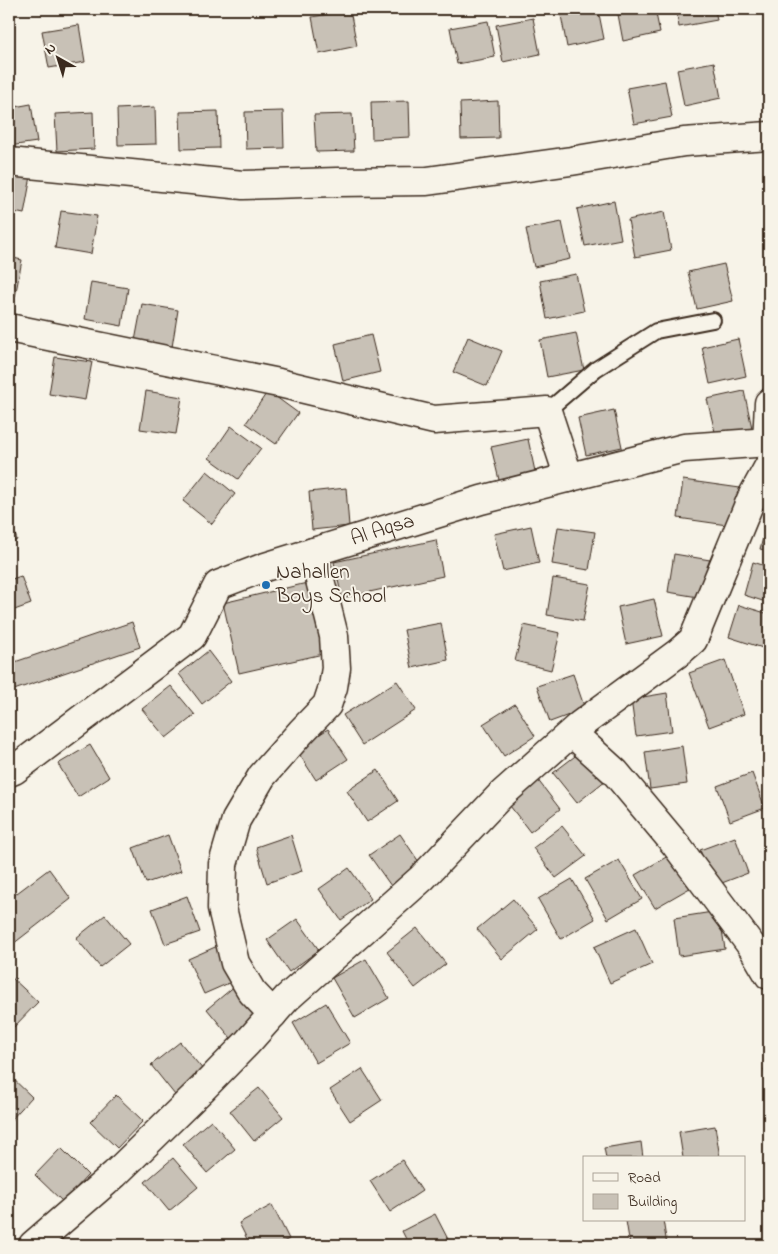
<svg xmlns="http://www.w3.org/2000/svg" width="778" height="1254" font-family="'Indie Flower',sans-serif">
  <style>
    .building { fill: #c8c1b6; stroke: #3b2a1e }
    .lines { fill: none; stroke-linecap: round; stroke-linejoin: round }
    .lane-casing { stroke: #3b2a1e; stroke-width: 18 }
    .street-casing { stroke: #3b2a1e; stroke-width: 31 }
    .lane { stroke: #f7f3e8; stroke-width: 14 }
    .street { stroke: #f7f3e8; stroke-width: 28 }
    .poi-dot { fill: #1f6fb2; stroke: #f7f3e8; stroke-width: 2 }
    .labels { text-anchor: middle; dominant-baseline: central; stroke-width: 4; stroke-linejoin: round; paint-order: stroke }
    .street-label { font-size: 21px; fill: #3b2a1e; stroke: #f7f3e8 }
    .poi-label { font-size: 21px; fill: #3b2a1e; stroke: #f7f3e8; text-anchor: start }
  </style>
  <rect width="100%" height="100%" fill="#f7f3e8"/>
  <filter id="ink" filterUnits="userSpaceOnUse"><feTurbulence type="fractalNoise" baseFrequency=".02" numOctaves="2"/><feDisplacementMap in="SourceGraphic" scale="10" xChannelSelector="R" yChannelSelector="G"/><feConvolveMatrix kernelMatrix="1 2 1 2 8 2 1 2 1" color-interpolation-filters="sRGB"/></filter>
  <g filter="url(#ink)">
    <path class="building" d="M567,9H598L604,39L567,47L560,10Z
      M617,9H655L660,33L623,41Z
      M676,9H715L717,20L679,27Z
      M350,10L357,46L319,54L312,17Z
      M533,18L540,54L503,62L496,25Z
      M488,21L495,57L457,64L450,28Z
      M79,25L85,62L49,68L42,31Z
      M714,62L721,98L684,106L677,69Z
      M665,81L672,117L634,124L627,88Z
      M409,101L410,137L372,139L371,102Z
      M498,101L499,138L461,139L460,103Z
      M31,104L37,142L9,146V108Z
      M155,107L156,144L118,145L117,109Z
      M218,111L219,148L181,149L180,112Z
      M283,111L284,148L246,149L245,112Z
      M93,112L94,149L57,151L55,114Z
      M352,114L354,151L316,152L314,115Z
      M9,172L31,176L24,214L9,211Z
      M614,201L621,239L585,246L577,209Z
      M61,211L97,216L91,254L55,248Z
      M664,212L671,250L635,257L628,220Z
      M562,222L570,259L534,267L526,229Z
      M9,257L22,260L15,297L9,296Z
      M724,264L733,301L697,309L688,272Z
      M576,274L584,311L547,319L540,281Z
      M91,282L128,288L122,326L85,319Z
      M142,304L178,310L172,347L135,341Z
      M576,333L584,370L547,377L540,340Z
      M371,335L380,372L343,381L335,344Z
      M468,337L502,351L487,386L453,372Z
      M738,339L746,376L710,384L702,347Z
      M55,357L92,362L85,400L49,394Z
      M146,391L182,397L176,434L140,429Z
      M268,391L298,413L276,444L246,423Z
      M744,391L752,428L716,436L707,399Z
      M614,410L622,447L586,455L578,418Z
      M231,426L261,448L238,479L209,458Z
      M528,439L536,476L500,484L491,447Z
      M207,471L235,494L212,524L183,501Z
      M683,480L740,488L734,526L678,518Z
      M346,488L349,526L312,530L309,492Z
      M769,516V551L760,549Z
      M9,517L17,540L9,543Z
      M531,526L539,563L503,571L494,534Z
      M558,527L595,532L589,570L552,564Z
      M436,540L443,576L342,598L334,562Z
      M674,554L710,560L704,598L668,592Z
      M753,562L769,567V603L744,595Z
      M21,576L31,604L9,612V580Z
      M553,578L590,584L583,621L547,615Z
      M307,583L323,654L239,673L223,603Z
      M654,599L663,636L626,644L618,607Z
      M739,605L769,614V650L729,637Z
      M132,622L140,647L11,691L9,684V664Z
      M441,623L448,660L412,668L404,630Z
      M524,625L560,633L551,670L515,661Z
      M208,651L231,681L202,704L179,674Z
      M725,660L744,714L709,727L689,673Z
      M573,674L585,709L550,722L537,686Z
      M397,681L416,710L362,745L343,715Z
      M171,686L195,715L166,738L142,709Z
      M667,693L672,731L636,736L631,699Z
      M515,704L535,736L504,756L483,724Z
      M328,729L348,759L316,780L296,749Z
      M90,745L109,777L78,797L58,764Z
      M682,746L687,784L650,789L645,752Z
      M583,750L606,780L577,803L553,773Z
      M378,770L398,801L367,822L347,791Z
      M752,773L765,808L730,821L717,786Z
      M537,779L560,809L530,832L507,802Z
      M562,826L586,856L556,878L533,848Z
      M400,834L421,865L391,886L369,855Z
      M168,835L181,871L146,883L133,848Z
      M291,835L302,871L267,883L256,847Z
      M735,837L748,873L714,886L700,850Z
      M675,852L695,885L655,908L635,875Z
      M619,860L642,899L608,919L585,879Z
      M349,868L371,899L341,920L319,889Z
      M49,869L71,899L13,944L9,938V899Z
      M572,879L595,919L561,939L538,899Z
      M187,896L200,932L165,944L152,909Z
      M513,899L538,929L502,959L477,929Z
      M719,911L725,949L679,956L674,918Z
      M105,915L129,944L100,967L76,938Z
      M297,919L319,950L289,972L267,940Z
      M417,928L446,964L415,988L387,952Z
      M636,928L652,964L610,983L594,947Z
      M222,944L238,979L204,994L188,959Z
      M366,959L389,998L355,1018L332,978Z
      M10,976L38,1002L12,1029L9,1026V978Z
      M236,985L260,1015L231,1038L207,1009Z
      M326,1003L350,1043L316,1063L293,1023Z
      M180,1042L204,1071L175,1095L151,1065Z
      M769,1067V1082L764,1069Z
      M362,1069L382,1100L350,1121L330,1090Z
      M9,1075L32,1097L9,1122Z
      M259,1088L283,1117L254,1141L230,1111Z
      M116,1095L143,1121L117,1148L90,1122Z
      M211,1120L235,1149L207,1173L183,1144Z
      M715,1126L720,1158H683L679,1132Z
      M641,1142L643,1158H606L604,1148Z
      M61,1148L88,1175L63,1202L35,1175Z
      M173,1158L198,1187L169,1211L145,1182Z
      M402,1160L422,1191L390,1212L370,1181Z
      M272,1205L289,1239L277,1245H250L239,1223Z
      M435,1214L451,1245H409L402,1231Z
      M631,1220H663L667,1245H630L626,1221Z"/>
    <g class="lines">
      <defs>
        <path id="lane" d="M547,411L596,369L656,331L713,320"/>
        <g id="street">
          <path d="M9,162L243,185L337,182L427,181L571,161L684,142L769,136"/>
          <path d="M9,328L279,383L434,420L547,411L569,478"/>
          <path d="M767,442L769,403"/>
          <path d="M572,733L615,772L676,845L753,948L769,975"/>
          <path id="s1" d="M9,772L14,770L192,636L218,585L265,567L481,500L684,448L769,442"/>
          <path d="M273,1014L252,992L235,963L222,908L223,864L236,820L262,776L301,732L327,705L333,687L336,668L334,636L313,552"/>
          <path d="M33,1245L115,1174L202,1089L247,1043L287,998L422,878L500,796L580,725L678,653L693,640L752,497L769,466"/>
        </g>
      </defs>
      <use href="#lane" class="lane-casing"/>
      <use href="#street" class="street-casing"/>
      <use href="#lane" class="lane"/>
      <use href="#street" class="street"/>
    </g>
  </g>
  <circle class="poi-dot" cx="266" cy="585" r="5"/>
  <g class="labels">
    <g class="street-label">
      <text stroke="none"><textPath href="#s1" startOffset="459">Al Aqsa</textPath></text>
    </g>
    <g class="poi-label">
      <text x="276" y="573">Nahallen<tspan x="276" dy="24">Boys School</tspan></text>
    </g>
  </g>
  <rect width="778" height="1254" fill="none" stroke="#f7f3e8" stroke-width="30"/>
  <rect x="15" y="15" width="748" height="1224" fill="none" stroke="#3b2a1e" stroke-width="2" filter="url(#ink)"/>
  <rect x="583" y="1156" width="162" height="65" fill="#f7f3e8" stroke="#aca397"/>
  <rect x="593" y="1173" width="25" height="8" fill="#f7f3e8" stroke="#aca397"/>
  <text x="628" y="1182" font-size="15" fill="#3b2a1e">Road</text>
  <rect x="593" y="1194" width="25" height="15" fill="#c8c1b6" stroke="#aca397"/>
  <text x="628" y="1206" font-size="15" fill="#3b2a1e">Building</text>
  <g transform="translate(58 58) rotate(321)" stroke="#f7f3e8" stroke-width="4" paint-order="stroke">
  <path d="M0-4L9 19L0 12L-9 19Z" fill="#3b2a1e"/>
  <text y="-8" font-size="14" font-weight="bold" text-anchor="middle" fill="#3b2a1e">N</text>
  </g>
</svg>
